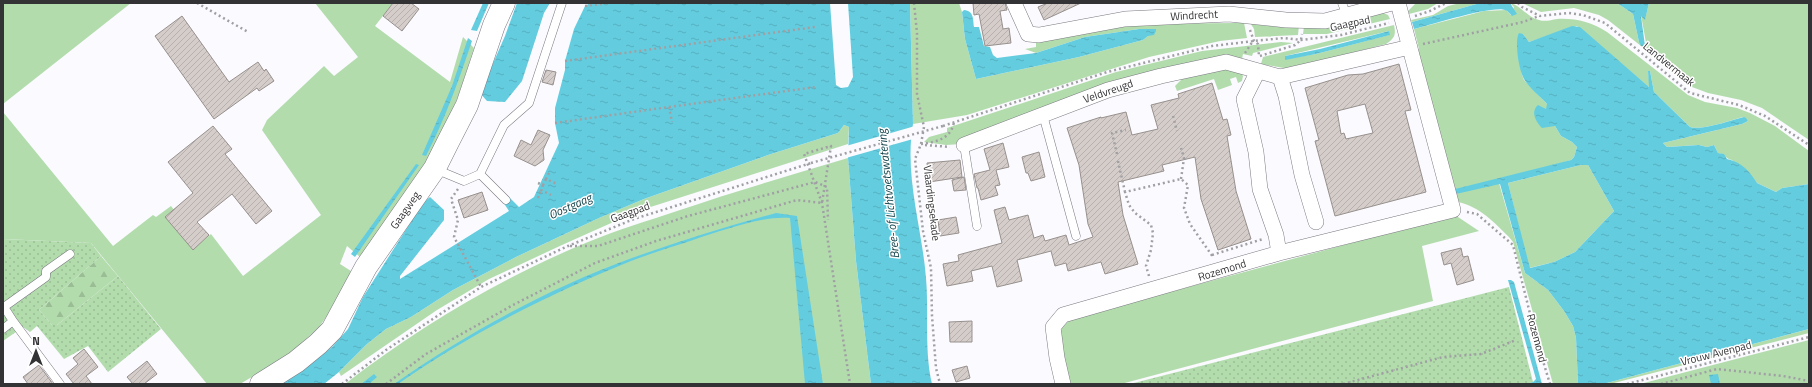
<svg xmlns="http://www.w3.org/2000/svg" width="1812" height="387" font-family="'Titillium Web',sans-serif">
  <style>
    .grass { fill: #b3dcad; fill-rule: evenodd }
    .forest { fill: url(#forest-firs) }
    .park { fill: url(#park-dots) }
    .water { fill: url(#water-ripples); fill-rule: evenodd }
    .pier { fill: #fafaff }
    .building { fill: url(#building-hatch); stroke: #97908d; fill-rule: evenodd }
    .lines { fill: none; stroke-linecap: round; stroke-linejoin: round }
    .service-casing { stroke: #7a7a81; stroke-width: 9 }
    .minor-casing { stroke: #7a7a81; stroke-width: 16 }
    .secondary-casing { stroke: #7a7a81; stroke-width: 23 }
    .path { stroke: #a0a0a4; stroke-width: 2.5; stroke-dasharray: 2 3; stroke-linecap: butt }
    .service { stroke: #fff; stroke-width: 8 }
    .minor { stroke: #fff; stroke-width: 15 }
    .secondary { stroke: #fff; stroke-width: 22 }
    .path-bridge { stroke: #a0a0a4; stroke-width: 2.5; stroke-dasharray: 2 3; stroke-linecap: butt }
    .labels { text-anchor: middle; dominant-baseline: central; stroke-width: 3; stroke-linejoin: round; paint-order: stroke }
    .street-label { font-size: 11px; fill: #333336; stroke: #fff }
    .water-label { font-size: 12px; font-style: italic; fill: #12434b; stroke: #fff }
  </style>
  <defs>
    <pattern id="forest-firs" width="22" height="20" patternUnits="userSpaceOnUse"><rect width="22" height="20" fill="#b3dcad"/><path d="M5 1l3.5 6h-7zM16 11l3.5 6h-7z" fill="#9abd95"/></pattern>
    <pattern id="park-dots" width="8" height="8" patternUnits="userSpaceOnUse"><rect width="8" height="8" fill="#b3dcad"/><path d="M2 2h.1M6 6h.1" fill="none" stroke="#9abd95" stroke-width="1.8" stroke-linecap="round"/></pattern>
    <pattern id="water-ripples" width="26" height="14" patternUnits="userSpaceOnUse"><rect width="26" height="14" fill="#63cddf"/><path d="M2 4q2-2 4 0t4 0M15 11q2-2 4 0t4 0" fill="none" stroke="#56b0c0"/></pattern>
    <pattern id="building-hatch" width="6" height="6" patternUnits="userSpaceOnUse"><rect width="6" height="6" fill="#d5cdca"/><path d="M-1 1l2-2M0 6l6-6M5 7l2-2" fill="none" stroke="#b7b0ae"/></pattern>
  </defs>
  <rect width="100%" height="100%" fill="#fafaff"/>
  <path class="grass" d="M3,3H131L3,104Z
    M315,3H393L375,26L450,82L463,37L474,48C464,78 455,110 440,139C418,180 387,219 360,257L347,246L340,264L351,271L334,306L319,327L289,355L240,384H207L91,243L3,239V112L113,246L153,215L156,217L171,206L200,243L211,234L243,276L321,215L262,130L267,120L324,66L334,76L358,57Z
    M910,3H959L962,12L965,39L976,79L1079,57L1143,40L1156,29H1139L1085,37L1036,53L1025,49L1036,47V40L1121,24L1235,23L1238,20L1244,23L1247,38L1220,41L1149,57L967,115L913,124Z
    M1418,3H1438L1428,9L1409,14L1408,11L1415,4Z
    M1460,3H1480L1412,22L1411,20L1433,15L1448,6Z
    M1510,3C1519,4 1528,18 1539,20C1545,22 1551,20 1557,19C1576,18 1591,22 1607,32L1688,95L1705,102L1737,108L1750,113L1775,126L1809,151V184L1782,188L1776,192L1757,183L1732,160C1726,159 1723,153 1718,153L1714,145L1707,147L1699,145L1667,147L1663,143L1742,124L1748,121L1743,117C1731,120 1702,131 1690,127L1654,92L1650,71H1648L1650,88L1577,26L1529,42L1523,34L1517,46L1522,75L1524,80L1547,104L1548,126H1555L1561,136L1572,142L1577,147L1574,157L1571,160L1499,183L1525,273L1548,290L1564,311L1573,326L1576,338L1578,384H1553L1513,242L1509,237C1494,222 1480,207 1458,202L1416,51L1419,49L1414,29L1484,11L1506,10L1511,15L1514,7Z
    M1522,3H1617L1633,14L1639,42L1646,43L1641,15L1645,19L1649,3H1809V140L1762,108L1741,100L1708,93L1692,87L1641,46L1608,20L1599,15L1574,8L1541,12Z
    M1381,12L1388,15L1390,19L1327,34H1303L1304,26Z
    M1249,21H1254L1259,25L1294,28L1299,25L1298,35L1255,37L1254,29Z
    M1394,25C1396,35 1395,38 1386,44L1289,69L1261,64L1263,57ZM1389,31V35L1316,54L1285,59V56Z
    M1281,42L1293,43L1253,53L1252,56L1243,54L1242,59L1223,56L962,144L946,145L924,142L929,137L947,132V128L1116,72L1202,51Z
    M1224,68L1241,73L1243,76L1242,81L1238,83L1236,77L1230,79L1232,85L1218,90L1214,79L1177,91L1175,86L1183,78Z
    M844,125L849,127L848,144L638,211L562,245L489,279L437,310L341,376L339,372L367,344L386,329L411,317L453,290L516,257L599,218L644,199L768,155L838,133Z
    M848,158L856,261L871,384H345C420,326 501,278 588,242C617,230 647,221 677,211C733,192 791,175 848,158Z
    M1581,165H1588L1614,211L1575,252L1554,262L1529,268L1508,183Z
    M1455,215L1479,231L1422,246L1433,301L1121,384H1070L1059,338L1062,328L1070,319Z
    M1809,329V333L1610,384H1603Z
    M1809,340V384H1640Z"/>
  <path class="forest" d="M101,256L118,276L57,325H52L39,310Z"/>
  <path class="park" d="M3,239L91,243L101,256L39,310L52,325H57L118,276L161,329L108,372L88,346L64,359L37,326L30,332L23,327L3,341Z
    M1509,287L1533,382L1526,384H1130Z"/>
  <path class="water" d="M483,3H489L477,31L471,30Z
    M517,3H550L544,13L522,81L505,102L487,101L480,93L505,36Z
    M590,3H830L836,85L841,88L848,87L853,77L848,3H910L913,124C904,176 922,227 926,278C929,313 924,350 932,384H871L856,261L848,158L849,127L844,125L838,133L768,155L644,199L599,218L516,257L453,290L411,317L386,329L367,344L339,372L324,384H275L312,363L332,347L348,329L363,297L423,203L430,197L444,210V220L400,276V279L509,211L501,199L503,196L507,195L519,207L534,197L559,143L555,123V108L565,70V61L574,29L585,6Z
    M1480,3H1510L1517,14L1512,16C1510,14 1508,11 1505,10C1494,5 1429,25 1414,29L1412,22Z
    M1617,3H1649L1645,20L1641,16L1645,46H1641L1639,42L1633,14Z
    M964,10C974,11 973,19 974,27H979L984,46L990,47L993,55L997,58L1036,53L1085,37L1139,29H1156V31L1154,35L1148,36L1143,40L1079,57L976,79L965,39L962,12Z
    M1572,26L1580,27L1649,87L1648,71H1650L1654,92L1690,127C1702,131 1731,120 1744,117L1746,118L1748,121L1742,124L1663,143L1667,147L1699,145L1707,147L1714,145L1718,153L1724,154L1727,159C1742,162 1750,172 1757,183L1776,192L1782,188L1809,184V329L1603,384H1578L1576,338L1573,326L1564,311L1548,290L1525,273L1500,184L1456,194L1455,189L1571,160L1574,157L1577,147L1572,142L1561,136L1555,126L1542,128C1536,122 1530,112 1538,105L1546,109L1547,104C1540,96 1529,88 1524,79C1519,71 1514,41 1519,33L1523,34L1529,42ZM1581,165H1588L1614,211L1575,252L1554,262L1530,268L1508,183Z
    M1389,31L1390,35L1316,54L1285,60V56L1320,49Z
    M468,38L472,41C459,80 445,119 426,156L422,155L452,86Z
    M416,164L419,165L355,257L351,254Z
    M776,213L797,216L823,384H805L790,218C765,215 721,231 696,239C675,246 652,253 631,261C549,294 470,334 398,384H394C467,333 547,289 632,258C679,241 728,226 776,213Z
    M1508,280H1511L1514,282L1542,384H1526L1533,382L1536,379Z
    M374,374L377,377L369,384H361Z
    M1718,374L1720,384H1711L1709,375Z"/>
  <path class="pier" d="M915,126L913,139L846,158V146Z"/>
  <path class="building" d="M393,3H411L419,9L402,31L383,16Z
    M973,3H1005L1007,10L1000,11L1003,29L1009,28L1011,43L985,46L979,14L974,15Z
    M1048,3H1081L1044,20L1038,7Z
    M182,16L229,82L258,62L264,71L266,69L274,81L259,91L257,88L214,119L155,36Z
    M1399,64L1411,110L1405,111L1426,192L1335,216L1315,141L1319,140L1305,88L1348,75L1363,74ZM1365,104L1373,133L1346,139L1344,133L1341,134L1337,111Z
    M546,70L556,72L553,85L542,82Z
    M1212,83L1223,120L1227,119L1231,135L1227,136L1236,191L1251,239L1218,250L1201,199L1195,157L1162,165L1164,171L1118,182L1123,215L1138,264L1105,274L1101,262L1068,271L1066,263L1055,266L1051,251L1017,260L1022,281L997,287L992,266L971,271L973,281L947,286L943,264L959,261L958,255L1002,243L994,210L1005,207L1009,220L1028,215L1034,238L1043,235L1045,241L1066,235L1069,245L1093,237L1088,224L1079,165L1067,128L1101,117V118L1126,112L1132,135L1158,129L1151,105L1179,98L1178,94Z
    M213,126L232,149L225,154L272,211L256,224L232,194L197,222L209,235L193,250L165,217L193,193L168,162Z
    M538,130L550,135L543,150L544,160L535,166L514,156L521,140L531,145Z
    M1003,143L1009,167L996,170L1000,185L995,186L998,195L981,200L978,188H977L974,174L990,170L984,149Z
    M1039,152L1045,177L1031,181L1028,173H1026L1022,157Z
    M960,160L962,177L929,182L927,163Z
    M964,177L966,190L954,191L952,180Z
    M482,192L488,210L464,218L458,200Z
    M956,217L959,233L940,236L938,220Z
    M1461,248L1463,257L1468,256L1474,280L1457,285L1451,263L1444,265L1441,253Z
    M972,321V342H950L949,322Z
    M84,349L98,367L86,376L92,384H74L66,374L78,364L73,358Z
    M147,361L157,374L144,384H133L127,377Z
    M39,365L53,384H28L23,377Z
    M967,366L970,378L956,382L952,370Z"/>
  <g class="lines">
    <defs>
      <path id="service" d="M1342,3L1347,16
        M1043,115L1076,236
        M964,145L977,226
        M435,169L464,181L480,174L504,125L529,103L562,3
        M480,174L506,200
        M13,321L60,384
        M3,329L13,321L4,307L46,277V271L70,254"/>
      <path id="minor" d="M1014,3L1028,34L1039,35L1125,19L1229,14L1286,20L1325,21L1392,3
        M1258,71L1244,99L1256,152L1260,189L1276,235L1279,253
        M1280,77L1286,96L1302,175L1316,222
        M964,145L1108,90L1161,76L1226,62L1280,77L1410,47
        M1063,384L1057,358L1053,327L1063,315L1279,253L1453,210L1398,3"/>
      <path id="secondary" d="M261,384L296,362L318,344L332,330L366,267L435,168L448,142L467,105L494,25L504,3"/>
    </defs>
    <use href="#service" class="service-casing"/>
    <use href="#minor" class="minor-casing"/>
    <use href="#secondary" class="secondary-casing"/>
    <path class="path" d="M197,3L248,32
      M914,3L917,33V94L924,127L921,144L915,159L923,231L931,268L932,316L936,368L940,384
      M1518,3L1522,7L1540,16L1569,13L1583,15L1605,23L1690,93L1739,105L1765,116L1809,145
      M585,6L609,3
      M1415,16L1430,11L1446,3
      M1250,30L1254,41L1258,44L1259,56
      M1423,44L1523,22L1539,16
      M1245,53L1253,41
      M1260,56L1295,45L1301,40L1302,34
      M565,61L815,27
      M669,107L816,87
      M1173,116L1177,131
      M555,123L669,107L672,122
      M943,126L1107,72L1212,46L1254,41L1284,38L1301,40L1341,35L1389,23
      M921,144C936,142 951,139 954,122
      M925,145L950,147
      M1117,154L1112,133L1126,130
      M1118,161L1125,192
      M549,173L546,179L557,184
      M1181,179L1184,158L1181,148
      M538,183L543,185L546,179
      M543,185L541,190L551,195
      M458,189L451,199L458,220L454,237L481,287
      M538,198L541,190
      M1467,212L1477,214L1513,245L1536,338L1550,384
      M570,246H598L688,216L815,182L827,187L828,220
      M1212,255L1263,239
      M1149,276L1146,266L1151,250L1153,233L1151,225L1135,213L1129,205L1125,192L1181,179L1188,185L1184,208L1190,224L1213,257
      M342,384L386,350L481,287L568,246L634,219L811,163
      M386,384L426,354L513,305L595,263L656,241L797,200L822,203L831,146L804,154L822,203L850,384
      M1343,384L1443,357L1481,354L1516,340
      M1627,384L1809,337
      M1661,384L1717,369L1783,376L1809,381"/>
    <use href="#service" class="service"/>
    <use href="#minor" class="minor"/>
    <use href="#secondary" class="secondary"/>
    <path class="path-bridge" d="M811,163L943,126"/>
  </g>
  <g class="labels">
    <g class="street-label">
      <text transform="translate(1194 15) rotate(-3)">Windrecht</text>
      <text transform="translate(1350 23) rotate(-12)">Gaagpad</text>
      <text transform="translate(1669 64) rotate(39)">Landvermaak</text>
      <text transform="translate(1108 91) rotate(-19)">Veldvreugd</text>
      <text transform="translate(932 203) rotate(83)">Vlaardingsekade</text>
      <text transform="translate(405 210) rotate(-55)">Gaagweg</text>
      <text transform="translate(630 212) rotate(-20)">Gaagpad</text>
      <text transform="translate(1222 270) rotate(-17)">Rozemond</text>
      <text transform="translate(1537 338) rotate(75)">Rozemond</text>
      <text transform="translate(1716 353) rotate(-14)">Vrouw Avenpad</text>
    </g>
    <g class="water-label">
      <text transform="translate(888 194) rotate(-96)">Bree- of Lichtvoetswatering</text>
      <text transform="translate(570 206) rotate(-24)">Oostgaag</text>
    </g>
  </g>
  <rect width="1812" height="387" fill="none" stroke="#333336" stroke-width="8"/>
  <g transform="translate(36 351)" stroke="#ffffff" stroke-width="3" paint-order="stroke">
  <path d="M0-3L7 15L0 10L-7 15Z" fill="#333336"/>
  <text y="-6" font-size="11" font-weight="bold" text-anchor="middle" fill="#333336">N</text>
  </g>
</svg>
